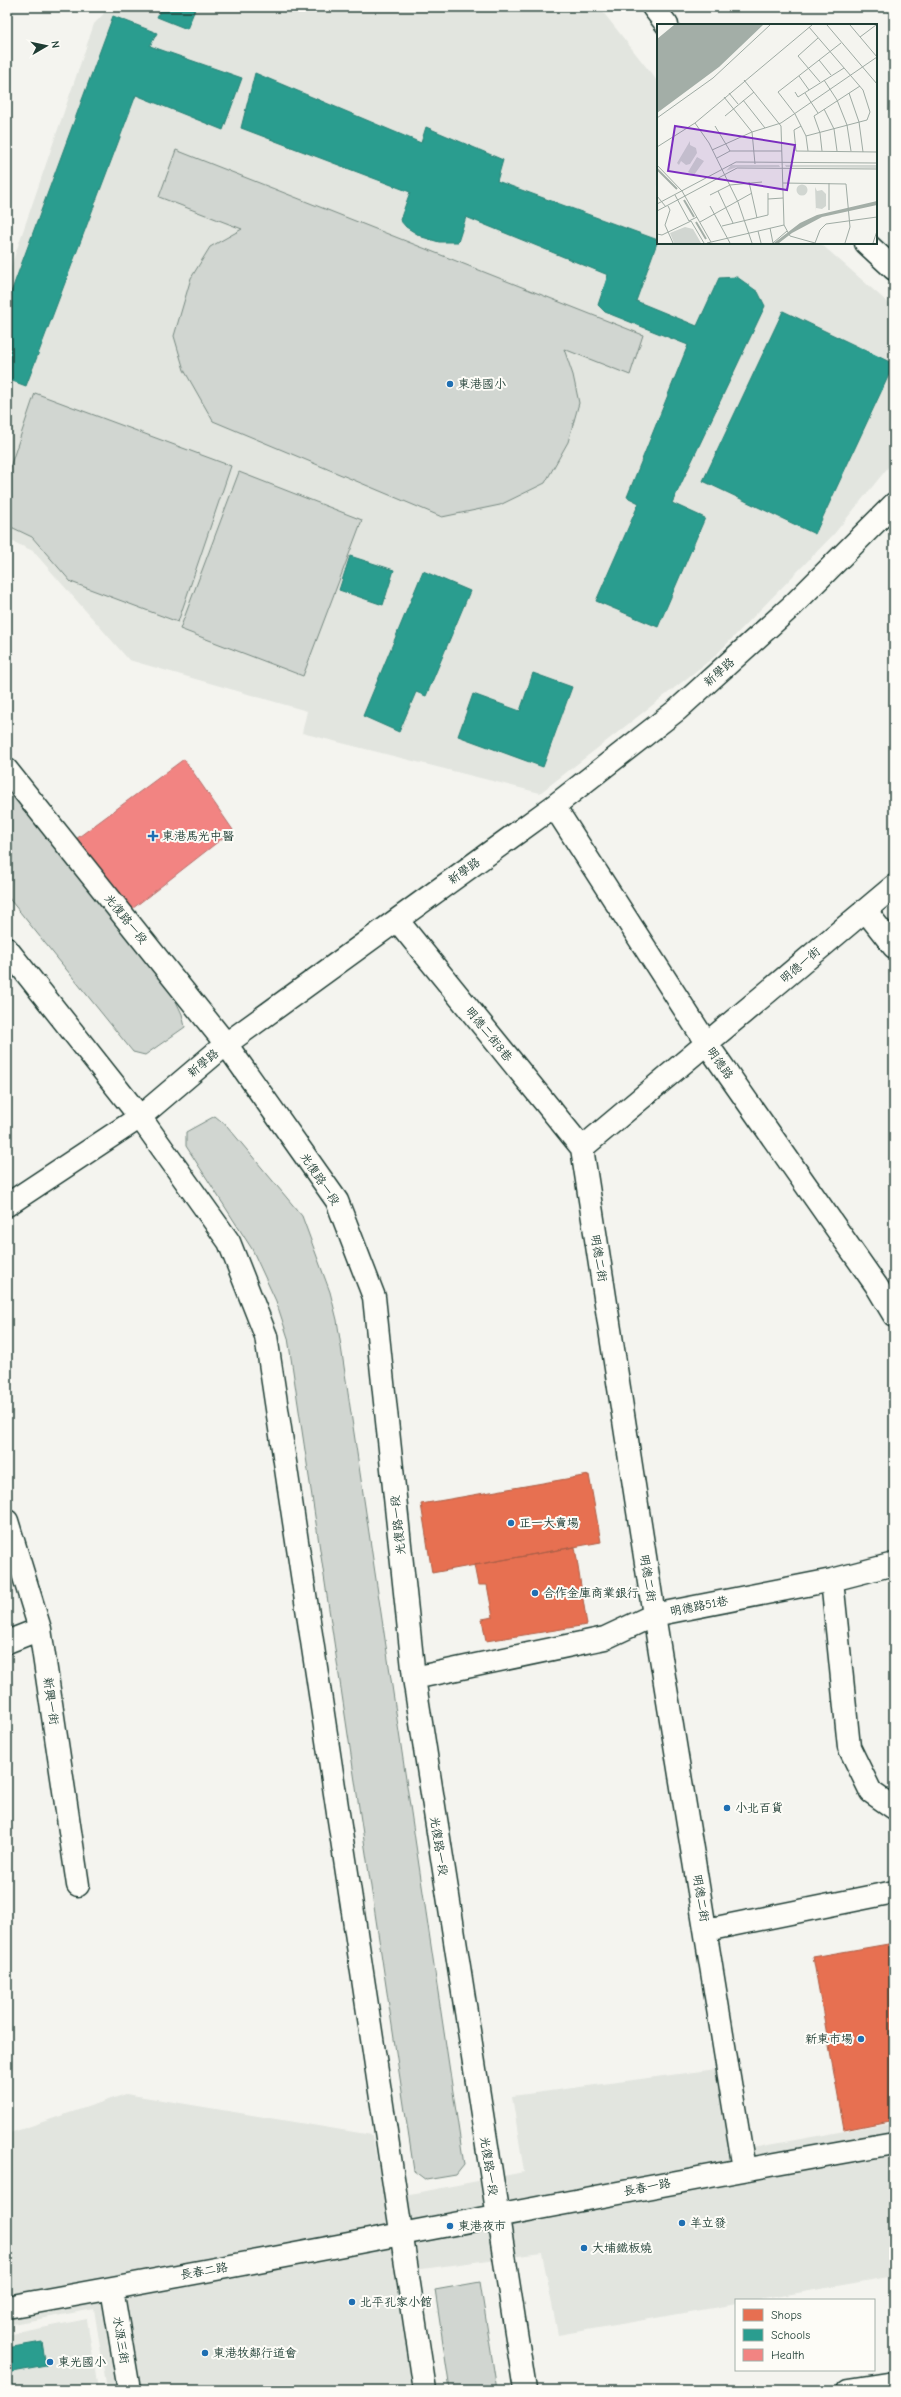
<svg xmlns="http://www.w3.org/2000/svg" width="901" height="2397" font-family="'Comic Neue','LXGW WenKai TC',sans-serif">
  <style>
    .built { fill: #e2e5df }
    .green { fill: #d1d6d1; stroke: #788a82 }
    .shops { fill: #e76f51; stroke: #ab6048 }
    .schools { fill: #2a9d8f; stroke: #278074 }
    .health { fill: #f28482; stroke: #b36f6b }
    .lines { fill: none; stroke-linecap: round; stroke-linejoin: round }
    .minor-casing { stroke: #1f3d34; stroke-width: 25 }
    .major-casing { stroke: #1f3d34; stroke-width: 25 }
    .minor { stroke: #fdfcf7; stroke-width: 22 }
    .major { stroke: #fdfcf7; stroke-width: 22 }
    .poi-dot { fill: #1f6fb2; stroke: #fdfcf7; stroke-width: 1.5 }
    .labels { text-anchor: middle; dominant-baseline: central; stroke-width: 4; stroke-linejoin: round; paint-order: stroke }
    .poi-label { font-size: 12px; fill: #1f3d34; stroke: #fdfcf7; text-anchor: start }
    .street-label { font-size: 12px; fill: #1f3d34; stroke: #fdfcf7 }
    .inset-river { fill: none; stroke: #a3aea7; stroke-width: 2 }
    .inset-road { fill: none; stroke: #9faba4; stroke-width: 1 }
    .view { fill: #7b2cbf; fill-opacity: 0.15; stroke: #7b2cbf; stroke-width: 2 }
    .inset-edge { fill: none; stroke: #1f3d34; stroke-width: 2 }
  </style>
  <rect width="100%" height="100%" fill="#f4f4ef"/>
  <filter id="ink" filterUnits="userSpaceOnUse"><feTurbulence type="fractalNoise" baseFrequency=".025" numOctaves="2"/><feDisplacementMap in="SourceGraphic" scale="8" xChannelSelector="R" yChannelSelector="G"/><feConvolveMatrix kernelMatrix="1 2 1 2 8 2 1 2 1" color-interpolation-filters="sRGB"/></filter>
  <g filter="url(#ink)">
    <path class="built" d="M110,7H599L658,82V243H820L894,308V460L834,534L714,657L540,793L302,733L307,711L129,660L33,551L7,539V278L94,24Z
      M739,2066L752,2148L894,2122V2276L758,2300H736V2304L558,2335L542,2253L400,2272L421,2390H107L94,2309L7,2325V2134L126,2094L372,2135L385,2199L524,2172L512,2096Z
      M87,2319L98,2390H7V2335Z"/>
    <path class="green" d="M176,150L643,335L630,375L564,349L573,375L579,403L568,442L545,483L500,505L442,517L213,421L184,370L174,336L191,278L210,247L242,229L159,197Z
      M35,393L231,466L178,622L71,582L32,537L7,525V476Z
      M239,472L362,520L303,676L180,629Z
      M7,786L172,993L182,1014L185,1027L145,1055L133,1052L7,896Z
      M215,1116L227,1126L302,1216L330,1292L337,1320L464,2165L456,2175L426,2180L414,2171L288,1338L276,1301L252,1249L186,1146V1132Z
      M480,2282L497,2390H450L435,2290Z"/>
    <path class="shops" d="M589,1475L601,1542L432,1573L421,1504Z
      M575,1547L587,1625L486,1641L482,1619L493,1617L487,1585H478L474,1565Z
      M894,1943V2120L844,2130L813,1957Z"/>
    <path class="schools" d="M162,7H196L187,29L157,17Z
      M113,16L157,33L150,46L242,78L223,130L136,95L26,386L7,379V303Z
      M255,73L421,143L426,127L503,160L497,181L658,240L636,301L697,326L719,278L737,277L758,292L765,306L672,503L705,518L658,627L596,601L639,503L627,497L688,345L605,312L598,305L608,275L466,217L458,242H439L422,237L406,227L400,220L410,192L241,128Z
      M783,311L894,364L815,534L703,481Z
      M350,556L394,570L383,605L339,590Z
      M423,571L470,591L426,696L416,692L399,732L363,716Z
      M533,673L572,687L543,767L458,736L473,694L520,711Z
      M42,2342L46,2366L7,2373V2348Z"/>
    <path class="health" d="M184,759L233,830L123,916L72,842Z"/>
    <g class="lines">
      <defs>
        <path id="minor" d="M7,770L226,1044L337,1201L374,1297L414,1678L525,2390
          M554,806L707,1044L876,1285L894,1315
          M865,910L894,947
          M397,920L582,1148
          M7,949L140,1117L229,1242L266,1336L425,2390
          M7,1205L140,1117L226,1044L554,806L677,710L793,605L894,504
          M7,1521L40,1629L78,1885
          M832,1580L849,1747L871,1792L894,1808
          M7,1642L40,1629
          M414,1678L605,1638L654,1615L832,1580L894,1564
          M706,1930L894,1892
          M744,2169L654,1615L582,1148L894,886
          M112,2289L129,2390
          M7,2307C303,2255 598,2194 894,2143
          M849,2390L894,2383"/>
        <path id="major" d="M653,7L667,25
          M866,243L894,269"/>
      </defs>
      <use href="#minor" class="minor-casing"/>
      <use href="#major" class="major-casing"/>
      <use href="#minor" class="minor"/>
      <use href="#major" class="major"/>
    </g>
  </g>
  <g class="poi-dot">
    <circle cx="450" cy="384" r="4"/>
    <path d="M151 830h4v4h4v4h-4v4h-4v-4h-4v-4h4z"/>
    <circle cx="511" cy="1523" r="4"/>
    <circle cx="535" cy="1593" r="4"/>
    <circle cx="727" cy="1808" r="4"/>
    <circle cx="861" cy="2039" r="4"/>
    <circle cx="682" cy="2223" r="4"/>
    <circle cx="450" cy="2226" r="4"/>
    <circle cx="584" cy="2248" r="4"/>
    <circle cx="352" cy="2302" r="4"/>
    <circle cx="205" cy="2353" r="4"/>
    <circle cx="50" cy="2362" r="4"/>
  </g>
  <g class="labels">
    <g class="poi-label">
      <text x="458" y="384">東港國小</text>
      <text x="162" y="836">東港馬光中醫</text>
      <text x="519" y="1523">正一大賣場</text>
      <text x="543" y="1593">合作金庫商業銀行</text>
      <text x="735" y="1808">小北百貨</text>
      <text x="853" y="2039" text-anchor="end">新東市場</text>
      <text x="690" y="2223">羊立發</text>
      <text x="458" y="2226">東港夜市</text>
      <text x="592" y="2248">大埔鐵板燒</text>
      <text x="360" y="2302">北平孔家小館</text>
      <text x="213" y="2353">東港牧鄰行道會</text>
      <text x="58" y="2362">東光國小</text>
    </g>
    <g class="street-label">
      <text transform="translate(719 672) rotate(-42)">新學路</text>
      <text transform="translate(464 871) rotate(-36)">新學路</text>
      <text transform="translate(126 919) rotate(51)">光復路一段</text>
      <text transform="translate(800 965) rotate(-40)">明德一街</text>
      <text transform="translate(489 1034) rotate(51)">明德二街8巷</text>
      <text transform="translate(203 1063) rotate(-40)">新學路</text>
      <text transform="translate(720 1063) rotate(55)">明德路</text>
      <text transform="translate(320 1179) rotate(56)">光復路一段</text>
      <text transform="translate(599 1258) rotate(81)">明德二街</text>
      <text transform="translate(398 1525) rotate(-96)">光復路一段</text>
      <text transform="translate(648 1578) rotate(81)">明德二街</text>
      <text transform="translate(699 1606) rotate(-11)">明德路51巷</text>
      <text transform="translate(51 1701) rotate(82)">新興一街</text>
      <text transform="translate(439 1846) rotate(81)">光復路一段</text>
      <text transform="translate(701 1898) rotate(81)">明德二街</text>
      <text transform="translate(489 2166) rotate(81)">光復路一段</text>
      <text transform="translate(647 2187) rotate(-11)">長春一路</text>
      <text transform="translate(204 2271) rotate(-10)">長春二路</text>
      <text transform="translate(121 2340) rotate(81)">水源三街</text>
    </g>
  </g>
  <g transform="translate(657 24)">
    <rect width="220" height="220" fill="#f4f4ef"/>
    <path d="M33,117V121L39,124L40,129L33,140L29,141L24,137L22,141L20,139ZM40,133L47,137L37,151L31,148ZM74,141H122L123,143H80L69,147ZM128,141H220V144L129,143ZM139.5 166a5.5 5.5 0 1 1 11 0a5.5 5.5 0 1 1-11 0ZM158,163L160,167L165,166L169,170V182L165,185L159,184V189ZM28,203L36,205L44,219H17L13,209Z" fill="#d1d6d1"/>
    <path d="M17,1H106L62,43L0,89V15ZM220,177V181L165,193L135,209L122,219H117L143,199L160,191Z" fill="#a3aea7"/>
    <path class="inset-river" d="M0,145L20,165M27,176L37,193M39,198L49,215"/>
    <path class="inset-road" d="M170,1L220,60M193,1L220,33M203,13L219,1M161,14L141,32L163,58M162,36L174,51M142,52L152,66M87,56L124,102L127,201L133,212L158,219M167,56L180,76L190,101L194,127M138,68L141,73L187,44M72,69L81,80M148,69L161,89M192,69L202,98L206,128M67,73L95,108L98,140M86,76L108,104M167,85L177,105L180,127M68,92L97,68M0,94L56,54L113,1M38,99L52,119L81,178L95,219M58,102L73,127H125M144,102L137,106L139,127L220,128M149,112L210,96L213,88L206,66L152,3M0,123L38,99L155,1M55,126L95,108L124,99L220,33M151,127L149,112L138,90L121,68L184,19M165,127L163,109L157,92L203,62M60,134L73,127M0,141L25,167L54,218M92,158L100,194M126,159L189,160L193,203L188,219M172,159V186M61,167L76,199M18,171L32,197L40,193M53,171L73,161L105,158M0,172L9,183M111,175L126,174M0,180L79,138L220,139M11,182L13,186L8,201L16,219M53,182L73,219M0,187L80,144L220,145M43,198L95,169M65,202L111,191V169M113,204L116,219M101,207L104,219M0,210L5,211L34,197L47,219M50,219L127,201M116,219L130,207M158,219L163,206L169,200L220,193M216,219L220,207"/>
    <path class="view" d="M18,102L138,121L130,166L11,147Z"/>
    <rect width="220" height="220" class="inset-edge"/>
  </g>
  <rect width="901" height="2397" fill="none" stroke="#fdfcf7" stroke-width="24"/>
  <rect x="12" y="12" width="877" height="2373" fill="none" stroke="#1f3d34" stroke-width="1.5" filter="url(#ink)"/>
  <rect x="735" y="2299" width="140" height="72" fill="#fdfcf7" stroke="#a4b0a9"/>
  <rect x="743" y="2309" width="20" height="12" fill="#e76f51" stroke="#a4b0a9"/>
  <text x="771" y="2319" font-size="12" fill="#1f3d34">Shops</text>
  <rect x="743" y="2329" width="20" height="12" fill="#2a9d8f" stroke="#a4b0a9"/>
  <text x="771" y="2339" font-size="12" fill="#1f3d34">Schools</text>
  <rect x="743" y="2349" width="20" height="12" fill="#f28482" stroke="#a4b0a9"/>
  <text x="771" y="2359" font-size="12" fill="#1f3d34">Health</text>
  <g transform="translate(46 46) rotate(81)" stroke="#fdfcf7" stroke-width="3" paint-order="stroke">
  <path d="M0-3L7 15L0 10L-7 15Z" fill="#1f3d34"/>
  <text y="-6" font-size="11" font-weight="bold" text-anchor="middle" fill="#1f3d34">N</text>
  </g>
</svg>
